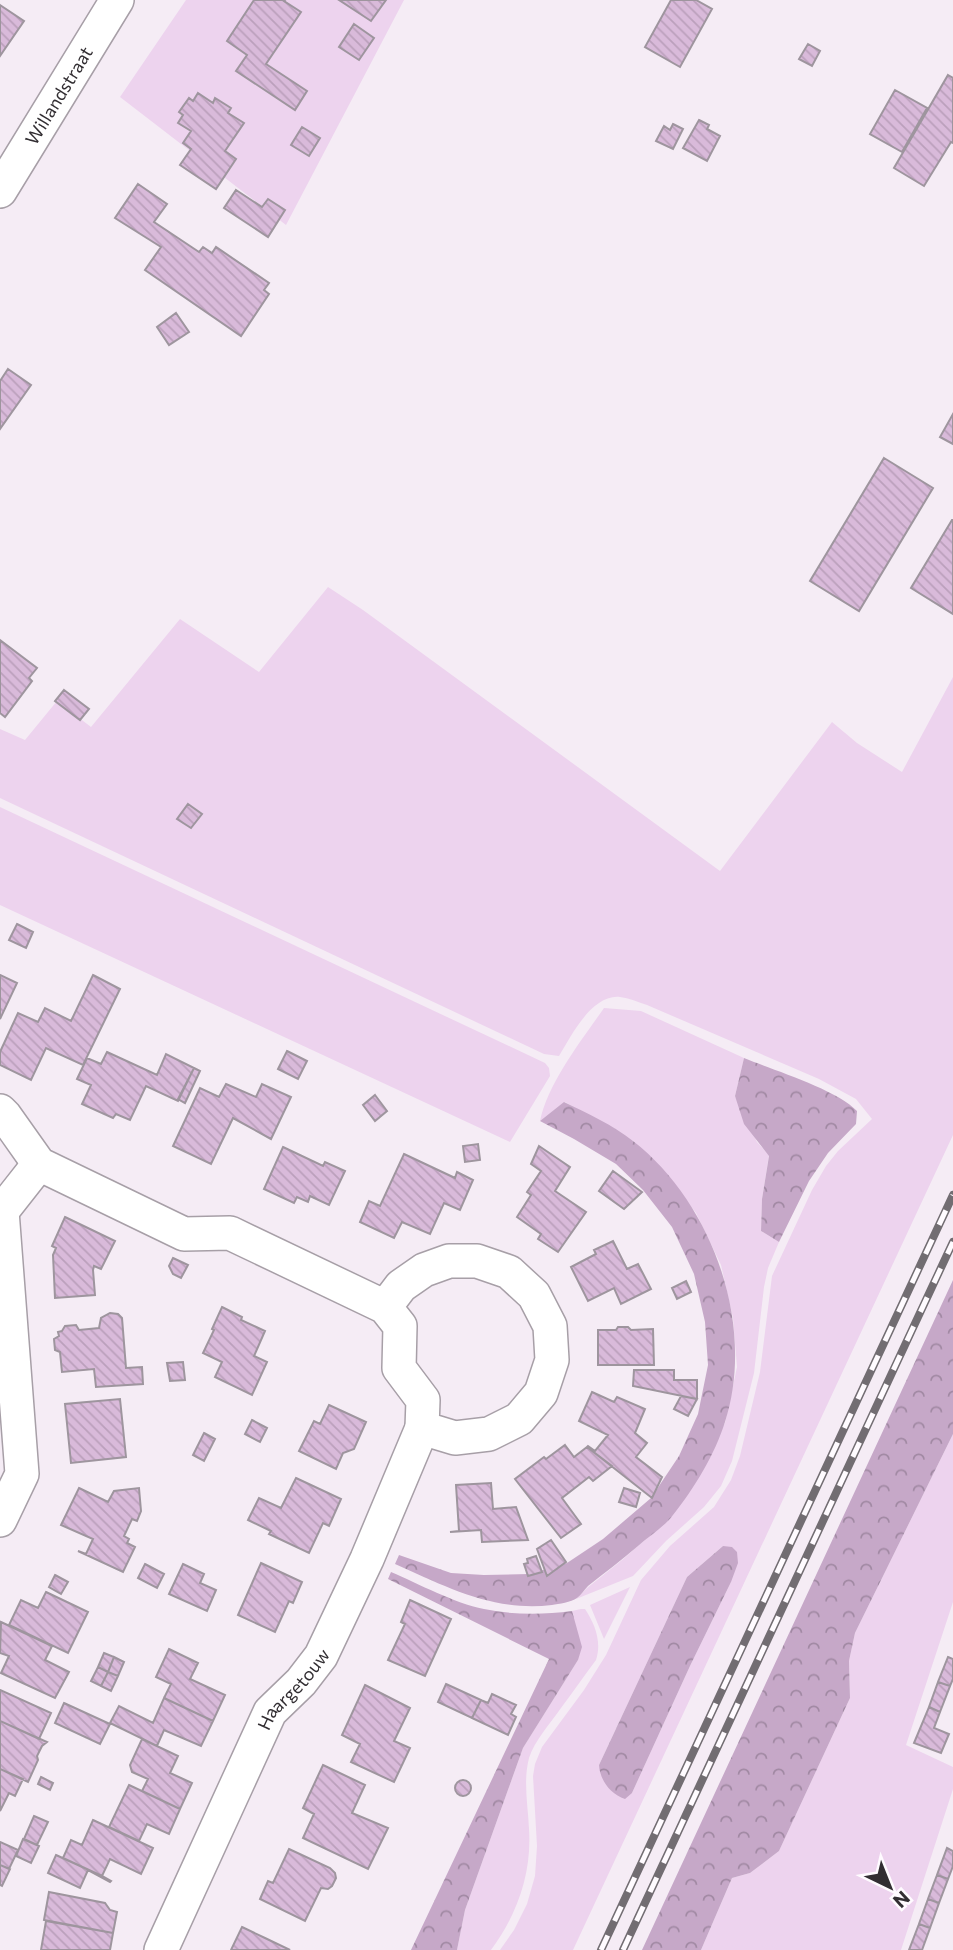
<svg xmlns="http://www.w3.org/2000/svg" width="953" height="1950" font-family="Commissioner,sans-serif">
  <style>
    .green { fill: #edd3ee; fill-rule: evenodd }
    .forest { fill: url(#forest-crowns) }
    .building { fill: url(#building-back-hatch); stroke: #9e959e; stroke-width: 2 }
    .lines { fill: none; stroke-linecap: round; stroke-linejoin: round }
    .minor-casing { stroke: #a79fa7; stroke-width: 36 }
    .minor { stroke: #fff; stroke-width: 33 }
    .rail-casing { stroke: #726d72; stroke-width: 8 }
    .rail { stroke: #fffbff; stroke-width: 5; stroke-dasharray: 16; stroke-linecap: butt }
    .labels { text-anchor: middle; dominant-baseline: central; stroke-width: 7; stroke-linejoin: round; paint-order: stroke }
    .street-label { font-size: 18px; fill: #322e32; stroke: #fffbff }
  </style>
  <defs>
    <pattern id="forest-crowns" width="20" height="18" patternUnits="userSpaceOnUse" patternTransform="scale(1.75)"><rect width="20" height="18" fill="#c6a8c8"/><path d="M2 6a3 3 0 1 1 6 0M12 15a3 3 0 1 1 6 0" fill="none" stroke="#a189a3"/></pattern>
    <pattern id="building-back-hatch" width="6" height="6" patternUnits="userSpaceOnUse" patternTransform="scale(1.75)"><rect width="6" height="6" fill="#d9bada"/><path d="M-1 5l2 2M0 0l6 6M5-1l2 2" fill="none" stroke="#bba0bc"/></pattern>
  </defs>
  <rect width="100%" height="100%" fill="#f5ecf5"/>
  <path class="green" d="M186,0H404L286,225L120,97Z
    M328,587L363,610L720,871L832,722L857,743L902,772L953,677V1135L573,1950H500L514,1930L527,1904L535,1876L537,1846L533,1776L535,1764L542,1747L584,1690L606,1655L641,1580L670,1546L714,1507L731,1480L740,1456L760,1372L772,1276L812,1190L826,1166L838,1151L872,1119L856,1099L819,1079L647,1005C638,1002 629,998 620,997C592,994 571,1036 559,1056L544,1054L0,798V729L25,740L57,701L91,727L180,619L259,672ZM723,1546L731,1582L690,1666L632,1793L599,1765L687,1577Z
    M0,807L545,1063L549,1068L550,1076L510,1142L0,905Z
    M604,1008L641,1011L744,1058L735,1096L757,1142L769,1155L762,1199L761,1231L779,1242L768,1268L764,1287L754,1373L732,1461L721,1486L704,1507L666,1541L633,1576L576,1599L587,1588L622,1560L672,1516L725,1423L737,1367L733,1318L721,1265L696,1213L664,1171L633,1141L565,1102L540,1121C548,1083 581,1041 604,1008Z
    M953,1434V1602L906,1745L953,1767V1789L901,1950H701L732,1878L750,1873L779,1851L850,1698L849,1661L855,1633Z
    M630,1587L604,1639L590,1605Z
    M581,1609H585C595,1624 602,1642 596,1660C584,1676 573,1692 561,1708C550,1724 535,1740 529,1758C523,1781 528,1806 529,1829C532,1873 517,1915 491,1950H457L465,1910L523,1748L578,1660L571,1614L572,1611Z"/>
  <path class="forest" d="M744,1058C773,1070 836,1089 857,1111L856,1124L828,1153L809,1181L779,1242L761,1231L762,1199L769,1156L744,1124L735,1096Z
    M564,1102C587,1113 613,1125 633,1141C713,1203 756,1326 725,1422C715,1454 694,1489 673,1515C664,1527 649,1536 638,1546C622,1560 604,1573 588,1586C584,1590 581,1595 577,1598C571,1602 559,1604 552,1605C493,1612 447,1587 395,1564L399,1555L451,1573L484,1575L529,1574L567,1563L603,1539L651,1498L679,1456L698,1414L708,1365L705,1322L694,1274L672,1227L643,1190L616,1164L574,1139L540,1121Z
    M953,1280V1434L855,1633L849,1661L850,1698L779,1851L750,1873L732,1878L701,1950H642Z
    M723,1546L732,1547L737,1552L738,1563L731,1582L690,1666L632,1793L625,1799C610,1794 600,1780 599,1765L687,1577Z
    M391,1572C419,1584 454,1603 484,1609C513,1615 542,1615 572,1611L582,1647L578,1660L523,1748L465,1910L457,1950H411L549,1659L388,1579Z"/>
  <path class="building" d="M254,0H285L284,1L301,12L266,64L307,91L295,110L236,71L247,55L227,41Z
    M339,0H386L371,21Z
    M671,0H696L712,9L680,67L645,47Z
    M0,5L24,21L0,56Z
    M354,24L374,38L359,60L339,47Z
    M808,44L820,51L812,66L799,59Z
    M948,75L953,78V143L951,142L924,186L894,168Z
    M895,90L927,108L902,152L870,134Z
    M198,93L213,103L215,98L231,108L228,113L244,123L225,151L236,159L216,189L180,165L191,149L183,143L191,131L178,123L183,115L179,112L189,98L193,101Z
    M699,120L709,125L707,129L720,136L707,161L683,148Z
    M673,124L683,129L673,149L656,141L664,126L670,130Z
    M302,127L320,138L309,156L291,145Z
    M138,184L167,204L154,222L199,252L203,247L212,253L216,247L269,283L264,290L269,294L241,336L145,270L161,247L115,218Z
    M236,190L262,207L268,199L285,210L268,237L224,208Z
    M176,313L189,332L169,345L157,327Z
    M8,369L31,385L0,429V381Z
    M953,414V444L940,437Z
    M884,458L933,488L859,611L810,581Z
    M952,520H953V614L911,588Z
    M0,640L37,668L29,678L32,681L5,717L0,713Z
    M64,690L89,709L80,720L55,701Z
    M188,804L202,814L191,828L177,819Z
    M17,924L33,932L26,948L9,940Z
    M0,975L17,983L0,1019Z
    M93,975L120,989L83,1065L46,1048L31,1080L0,1065V1052L18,1013L38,1022L45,1008L71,1021Z
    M287,1051L307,1061L298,1079L278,1069Z
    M107,1052L157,1075L166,1054L194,1068L178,1101L146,1086L130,1120L116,1114L113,1118L82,1104L91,1085L77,1079L87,1058L101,1064Z
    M194,1068L200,1071L185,1103L178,1099Z
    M226,1084L256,1097L262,1084L291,1097L271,1139L233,1118L211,1164L173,1146L200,1088L219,1097Z
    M375,1095L387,1111L375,1121L363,1105Z
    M478,1144L480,1160L465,1162L463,1146Z
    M539,1146L570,1167L555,1191L586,1212L558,1252L538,1239L541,1234L517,1217L531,1195L527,1192L541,1171L531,1164Z
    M283,1147L323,1166L325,1162L345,1171L329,1205L310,1196L308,1202L297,1197L294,1203L264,1189Z
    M404,1154L455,1178L457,1172L473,1180L460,1210L444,1203L430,1234L402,1222L394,1238L360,1222L369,1201L380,1206Z
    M613,1171L642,1192L624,1209L599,1191Z
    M65,1217L115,1241L101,1269L94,1266L93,1270L95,1295L55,1298L53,1255L56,1248L52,1246Z
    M613,1241L627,1269L638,1264L651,1289L621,1304L614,1288L588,1301L571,1267L596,1254L594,1250Z
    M173,1258L188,1265L181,1278L173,1274L169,1266Z
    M686,1281L691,1292L677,1299L672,1288Z
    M222,1307L242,1317L241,1320L265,1331L254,1356L267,1362L252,1395L215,1377L222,1362L203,1353L214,1330L212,1329Z
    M110,1313L118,1314L122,1318L126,1368L142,1367L143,1384L96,1387L94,1369L62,1372L60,1352L55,1350L54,1339L59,1336L58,1332L62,1331L65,1326L76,1325L79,1330L99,1328L101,1318Z
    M618,1327H628L631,1330L653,1329L654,1365H598V1330H616Z
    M183,1362L185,1380L170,1381L167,1363Z
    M634,1370H674V1380H697V1399L633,1386Z
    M592,1392L614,1402L617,1397L645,1409L635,1433L647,1443L636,1457L662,1477L652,1498L587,1447L588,1446L595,1451L608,1435L579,1421Z
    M681,1396L697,1399L688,1416L674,1409Z
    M120,1399L126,1457L71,1463L65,1404Z
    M329,1405L366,1422L354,1449L343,1453L336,1469L299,1451L314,1421L320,1424Z
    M252,1420L267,1428L260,1442L245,1434Z
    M204,1433L215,1439L204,1461L193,1455Z
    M565,1445L574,1457L587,1447L612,1466L593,1481L589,1477L562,1498L581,1524L561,1538L515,1479L544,1457L546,1459Z
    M296,1478L341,1499L329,1526L323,1523L309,1553L269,1534L271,1531L248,1520L259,1498L281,1508Z
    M491,1483L493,1509L516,1507L528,1540L482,1542L481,1530L450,1532L459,1531L456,1485Z
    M79,1488L108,1502L114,1491L139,1488L141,1511L137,1521L132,1519L124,1536L129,1539L127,1543L135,1547L123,1572L78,1551L86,1554L93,1539L61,1525Z
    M624,1488L640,1493L636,1507L619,1502Z
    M551,1540L566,1562L547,1576L537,1549Z
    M536,1556L542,1572L528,1576L524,1564L528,1563L527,1559Z
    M261,1563L302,1582L293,1603L289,1601L275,1632L238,1615Z
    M145,1564L164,1574L157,1588L138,1578Z
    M183,1564L204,1574L200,1583L216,1590L207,1611L169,1594Z
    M55,1575L68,1582L61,1594L49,1587Z
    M46,1592L88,1612L68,1653L9,1625L21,1600L38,1608Z
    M410,1600L451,1619L425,1676L388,1660L405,1624L401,1622Z
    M1,1622L52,1646L45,1660L69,1672L55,1698L1,1673L9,1656L0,1653Z
    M169,1649L198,1663L190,1679L225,1695L213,1721L164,1698L171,1684L156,1677Z
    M104,1653L114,1657L108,1672L98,1667Z
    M114,1657L124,1662L118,1676L108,1672Z
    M948,1657L953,1659V1679L950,1686L938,1682Z
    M98,1667L108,1672L101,1686L91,1681Z
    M108,1672L118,1676L111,1691L101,1686Z
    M938,1682L950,1686L940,1712L929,1707Z
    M446,1684L481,1700L472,1718L438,1702Z
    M365,1685L410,1708L394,1741L410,1748L394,1782L351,1762L360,1744L342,1735Z
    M0,1690L51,1713L39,1739L0,1721Z
    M492,1694L516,1705L511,1714L516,1717L508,1735L472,1718L481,1700L488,1703Z
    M164,1698L213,1721L201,1746L164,1730L157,1746L110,1723L119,1706L153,1723Z
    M64,1703L110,1724L100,1744L55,1723Z
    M929,1707L940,1712L934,1728L949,1734L941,1753L914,1743Z
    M0,1721L47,1742L42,1746L37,1756L38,1760L28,1782L0,1769Z
    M142,1739L178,1756L170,1773L192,1783L180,1809L142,1791L148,1779L132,1772L130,1765Z
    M323,1765L365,1785L352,1813L388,1828L368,1869L303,1838L314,1814L303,1808Z
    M0,1769L23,1779L15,1796L9,1793L0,1811Z
    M41,1777L53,1783L50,1790L38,1784Z
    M455 1788a8 8 0 1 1 16 0a8 8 0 1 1-16 0Z
    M129,1785L180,1809L169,1834L147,1824L139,1841L109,1827Z
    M34,1816L48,1822L37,1845L24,1839Z
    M93,1820L153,1848L141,1874L110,1859L102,1876L63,1858L71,1840L82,1845Z
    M23,1839L39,1846L31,1863L16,1856Z
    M0,1842L18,1850L9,1869L0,1865Z
    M947,1848L953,1851V1866L948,1879L937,1875Z
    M289,1849L330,1868L335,1873L336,1878L332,1886L328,1889L321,1888L305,1921L260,1899L268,1881L273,1883Z
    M56,1855L102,1876L111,1881L110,1882L88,1870L80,1888L48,1873Z
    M0,1865L10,1869L2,1886L0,1885Z
    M937,1875L948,1879L939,1903L928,1899Z
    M49,1892L105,1903L110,1910L117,1912L113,1933L44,1920Z
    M928,1899L939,1903L930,1928L919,1924Z
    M46,1921L113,1933L110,1950H41Z
    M919,1924L930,1928L922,1950H909Z
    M242,1927L265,1938L290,1950H231Z"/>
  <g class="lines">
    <defs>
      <g id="minor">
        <path id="s1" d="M0,191L117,0"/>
        <path d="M0,1111L5,1116L39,1164L184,1234L230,1233L385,1307L400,1326L399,1368L423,1400L422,1428L455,1438L489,1434L519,1419L541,1393L552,1360L550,1326L534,1295L509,1272L477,1261H449L424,1270L401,1286L385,1307"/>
        <path d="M0,1520L22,1474L2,1211L39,1164"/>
        <path id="s2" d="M161,1950L270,1712L301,1682L321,1656L367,1559L422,1428"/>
      </g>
    </defs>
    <use href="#minor" class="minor-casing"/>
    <use href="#minor" class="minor"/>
    <defs>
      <path id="rail" d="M601,1950L953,1195
        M623,1950L953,1242"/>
    </defs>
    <use href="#rail" class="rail-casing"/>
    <use href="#rail" class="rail"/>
  </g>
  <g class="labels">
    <g class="street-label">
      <text stroke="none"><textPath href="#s1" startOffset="112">Willandstraat</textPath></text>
      <text stroke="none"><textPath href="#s2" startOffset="294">Haargetouw</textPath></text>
    </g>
  </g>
  <g transform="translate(890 1887) rotate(137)" stroke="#fffbff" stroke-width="5" paint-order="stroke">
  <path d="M0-5L12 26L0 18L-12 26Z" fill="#322e32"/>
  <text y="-10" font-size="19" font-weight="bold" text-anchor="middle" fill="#322e32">N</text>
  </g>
</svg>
